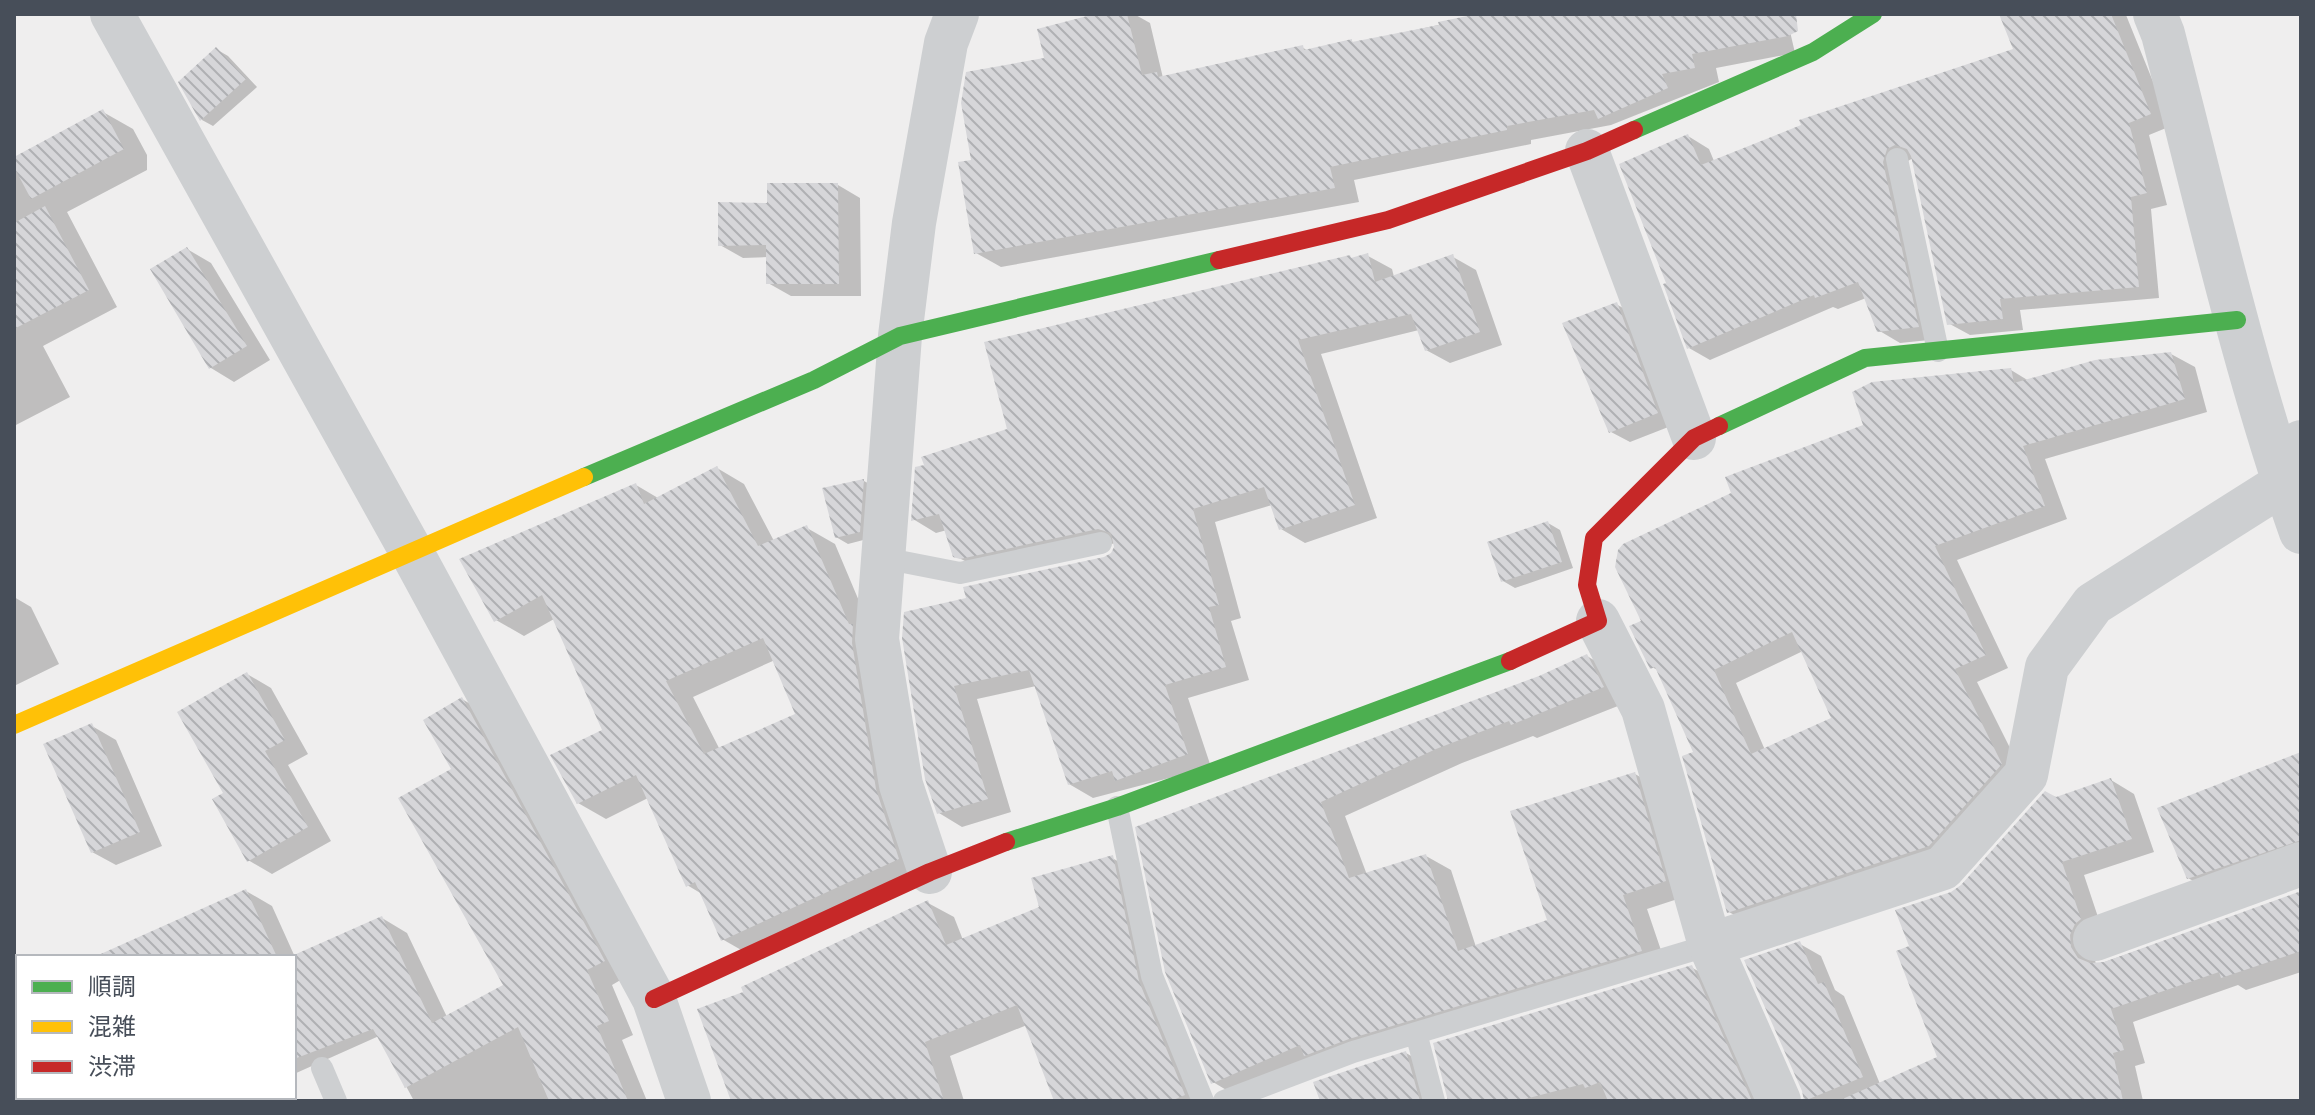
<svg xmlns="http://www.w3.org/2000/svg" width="2315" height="1115" font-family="'PT Sans','Noto Sans JP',sans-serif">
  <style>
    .shadow { fill: #0003; fill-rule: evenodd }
    .building { fill: url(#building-back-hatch); fill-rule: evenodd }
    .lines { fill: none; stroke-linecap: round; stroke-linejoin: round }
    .lane { stroke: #cdcfd1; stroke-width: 22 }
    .street { stroke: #cdcfd1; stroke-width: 44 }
    .fast { stroke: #4caf50; stroke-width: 18 }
    .slow { stroke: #ffc107; stroke-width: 18 }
    .jam { stroke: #c62828; stroke-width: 18 }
  </style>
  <defs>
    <pattern id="building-back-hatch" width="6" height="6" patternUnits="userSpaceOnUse" patternTransform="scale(2)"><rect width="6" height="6" fill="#d6d6d9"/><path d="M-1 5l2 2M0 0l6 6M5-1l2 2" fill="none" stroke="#afb0b3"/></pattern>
  </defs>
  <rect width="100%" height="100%" fill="#efeeee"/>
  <path class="shadow" d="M1103,14H1134L1150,23L1163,78L1302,47L1308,51L1351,41L1355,43L1489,14H1786L1795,53L1716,68L1719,82L1611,125L1531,140V144L1354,180L1359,202L1001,267L976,253L973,161L1047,59Z
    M2001,14H2129L2126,15L2171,126L2149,135L2167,205L2151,209L2159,298L2020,310L2023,330L1970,335L1948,323L1913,158L1908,161L1939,339L1900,343L1878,330L1866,298L1838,309L1833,307L1710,360L1689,348L1688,136L1709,149L1714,161L2016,50Z
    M216,49L228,56L257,87L213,126L202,120L181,82Z
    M103,112L133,129L147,155V170L67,212L117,307L43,346L70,397L14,426V159Z
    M838,185L860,198L861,296H791L768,283V257L743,258L720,245L769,205Z
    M187,249L211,263L270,360L234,382L211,368Z
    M1368,256L1392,269L1394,277L1453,257L1476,270L1502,345L1450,363L1426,350L1419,330L1321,354L1377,518L1305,543L1281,529L1272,505L1215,522L1241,618L1231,621L1249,680L1188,698L1211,767L1093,798L1069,784L1036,686L977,699L1011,812L962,827L939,813L927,778L969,599L1105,559L1112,554L1116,543L985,571L955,556L947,530L936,533L913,519L1009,431L1350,257L1353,259Z
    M1616,304L1635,315L1676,424L1630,442L1611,432Z
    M2171,354L2195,367L2207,412L2045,459L2067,519L1957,560L2008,668L1977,682L2025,778L1952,859L1752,925L1729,912L1695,754L1659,671L1652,667L1643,622L2011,370L2029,381ZM1803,651L1833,719L1765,750L1736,683Z
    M717,468L744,484L774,541L807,528L835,544L875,639L926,874L750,955L722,939L702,894L687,885L648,798L606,819L578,803L604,731L554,619L524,636L496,620L636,485L658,498ZM775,660L798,715L720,750L693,697Z
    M864,481L875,487L871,538L848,544L836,537Z
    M1548,523L1560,530L1573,568L1515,588L1503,581Z
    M14,597L31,607L59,664L14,686Z
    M1587,656L1612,671L1628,702L1537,738L1533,736L1462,763L1345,816L1367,875L1426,856L1451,870L1476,947L1550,921L1635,774L1660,788L1690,895L1647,909L1666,965L1238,1097L1213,1082L1138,828L1540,678Z
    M247,674L271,688L308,754L288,765L331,841L272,874L248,860L226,794Z
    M462,699L487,714L629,975L612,985L633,1035L622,1040L647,1101H414L379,1036L294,1074V957H169L246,891L272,906L295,957L382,918L407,933L447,1017L506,986L454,770Z
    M92,726L116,740L162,846L116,865L92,852Z
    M2301,753V858L2211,891L2188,878Z
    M2111,780L2134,794L2154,852L2084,875L2103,932L2093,949L2096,965L2301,893V972L2246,990L2238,985L2133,1022L2145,1063L2135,1066L2143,1101L1805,1100L1800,944L1821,956L1835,990L1844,996L1880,1084L1940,1058L1912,947L1952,894L2056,799Z
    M1112,858L1138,872L1164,997L1206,1101H1056L1027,1025L950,1056L964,1101H733L746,993L928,903L954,917L963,940L1041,908Z
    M1691,967L1717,982L1770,1101H1449Z
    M1406,1053L1432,1068L1440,1101H1322Z
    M71,1097H282L284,1101H73Z"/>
  <path class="building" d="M1095,14H1127L1142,75L1157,72L1158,77L1303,45L1304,50L1352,39V42L1439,25L1438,22L1477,14H1796L1798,31L1788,36L1692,54L1695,68L1662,74L1668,88L1598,119L1594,110L1507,126V130L1330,167L1335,188L974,254L958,162L971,160L961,103L966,72L1044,58L1037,29Z
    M1999,14H2111L2151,114L2129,123L2147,193L2131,197L2139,287L2000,299L2003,319L1947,325L1911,156L1907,149L1895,145L1887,149L1883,162L1919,327L1877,332L1858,282L1815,298L1814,295L1687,349L1663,284L1666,283L1619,164L1688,134L1701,165L1801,125L1799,120L2013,49Z
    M216,47L246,79L200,121L178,82Z
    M103,109L124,149L31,199L14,167V157Z
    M767,183H838L839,284H766V245L718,246V202L767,203Z
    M45,206L89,290L14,329V223Z
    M187,247L247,346L209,369L150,269Z
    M1368,253L1375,282L1453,254L1480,332L1425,351L1411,314L1298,340L1355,505L1279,530L1264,487L1193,509L1219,605L1209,607L1226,667L1165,685L1188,754L1115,781L1112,771L1068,785L1029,670L954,686L988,799L937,814L925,779L902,638L904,612L966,598L963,587L1104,557L1111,553L1114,547L1111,533L1098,529L960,559L953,557L939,514L911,521L915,467L924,465L921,457L1007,429L984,342L1350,255L1351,258Z
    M1617,302L1658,413L1609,433L1562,323Z
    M2171,352L2185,399L2023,446L2045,506L1935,546L1986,655L1955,669L2002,764L1929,846L1727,913L1682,756L1693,752L1655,667L1650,669L1629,626L1641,621L1615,567L1618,550L1623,544L1731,493L1725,477L1863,425L1852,392L1872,382L2011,368L2014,383L2095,360ZM1792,632L1831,718L1751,754L1714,670Z
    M717,466L758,546L807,525L849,624H853L852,643L876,789L899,859L721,941L695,882L686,887L636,775L577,804L550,755L602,730L542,595L494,622L459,559L636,483L644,504ZM763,638L795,714L704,754L666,681Z
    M864,479L860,532L835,538L822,488Z
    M1548,521L1562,562L1501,582L1487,542Z
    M1587,654L1604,687L1511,725L1509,721L1436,749L1321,802L1349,878L1426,854L1458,951L1547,920L1510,811L1635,772L1666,881L1623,895L1642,951L1349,1039L1304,1056L1300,1045L1211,1084L1165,972L1135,827L1539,676Z
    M247,672L285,740L265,751L308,827L247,862L212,799L223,793L177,712Z
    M462,697L605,961L587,970L609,1021L597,1026L628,1101H549L518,1027L405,1088L373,1029L294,1059V955L382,916L432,1023L503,985L398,798L451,769L423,720Z
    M92,723L140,832L91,853L43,744Z
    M2301,752V840L2187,879L2157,808Z
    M2111,778L2132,839L2062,862L2081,919L2075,924L2070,935L2071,947L2078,958L2090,963L2104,962L2301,891V951L2221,978L2219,972L2111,1009L2124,1050L2113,1053L2123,1101H1838L1937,1057L1896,951L1909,946L1895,910L1951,892L1961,885L2045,791L2056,797Z
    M1113,855L1139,981L1185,1095L1171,1101H1054L1017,1005L925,1042L944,1101H731L697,1009L743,992L741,987L928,900L946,945L1039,907L1031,878Z
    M246,889L277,957H94Z
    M1800,941L1818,984L1824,982L1863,1077L1804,1101L1802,1091L1744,960Z
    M1692,965L1752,1101H1608L1600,1082L1585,1088L1583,1084L1517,1101H1448L1433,1043Z
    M1406,1051L1420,1101H1320L1313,1082Z"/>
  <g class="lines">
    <path class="lane" d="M1897,159L1938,351
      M883,558L960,573L1101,543
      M1117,807L1152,976L1203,1101
      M322,1068L336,1101
      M1224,1101L1353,1052L1416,1033
      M1434,1101L1416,1033L1710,945"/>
    <path class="street" d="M112,14L411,551L654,999L689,1101
      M2155,14L2163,34C2206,200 2244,370 2301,532
      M1587,151L1694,438
      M1598,621L1643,709L1710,945L1779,1101
      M930,872L901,785L877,639L900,336L914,223L946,43L957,14
      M2095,939L2301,864
      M1710,945L1943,868L2026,775L2047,667L2093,604L2284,483L2301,442"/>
    <path class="fast" d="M1634,130L1813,52L1873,14
      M1719,426L1865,358L2237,320
      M584,477L814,380L900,336L1219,260
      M1006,842L1117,807L1510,661"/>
    <path class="slow" d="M14,725L584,477"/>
    <path class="jam" d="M1219,260L1388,220L1587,151L1634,130
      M1510,661L1598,621L1587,585L1594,538L1694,438L1719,426
      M654,999L930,872L1006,842"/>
  </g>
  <rect width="2315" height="1115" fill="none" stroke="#474e59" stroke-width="32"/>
  <rect x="16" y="955" width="280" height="144" fill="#ffffff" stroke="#b5b8bd" stroke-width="2"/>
  <rect x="32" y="981" width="40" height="12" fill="#4caf50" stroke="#b5b8bd" stroke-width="2"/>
  <text x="88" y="995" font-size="24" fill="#474e59">順調</text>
  <rect x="32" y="1021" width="40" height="12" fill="#ffc107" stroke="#b5b8bd" stroke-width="2"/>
  <text x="88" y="1035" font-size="24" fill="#474e59">混雑</text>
  <rect x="32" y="1061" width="40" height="12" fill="#c62828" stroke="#b5b8bd" stroke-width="2"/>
  <text x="88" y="1075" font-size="24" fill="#474e59">渋滞</text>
</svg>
